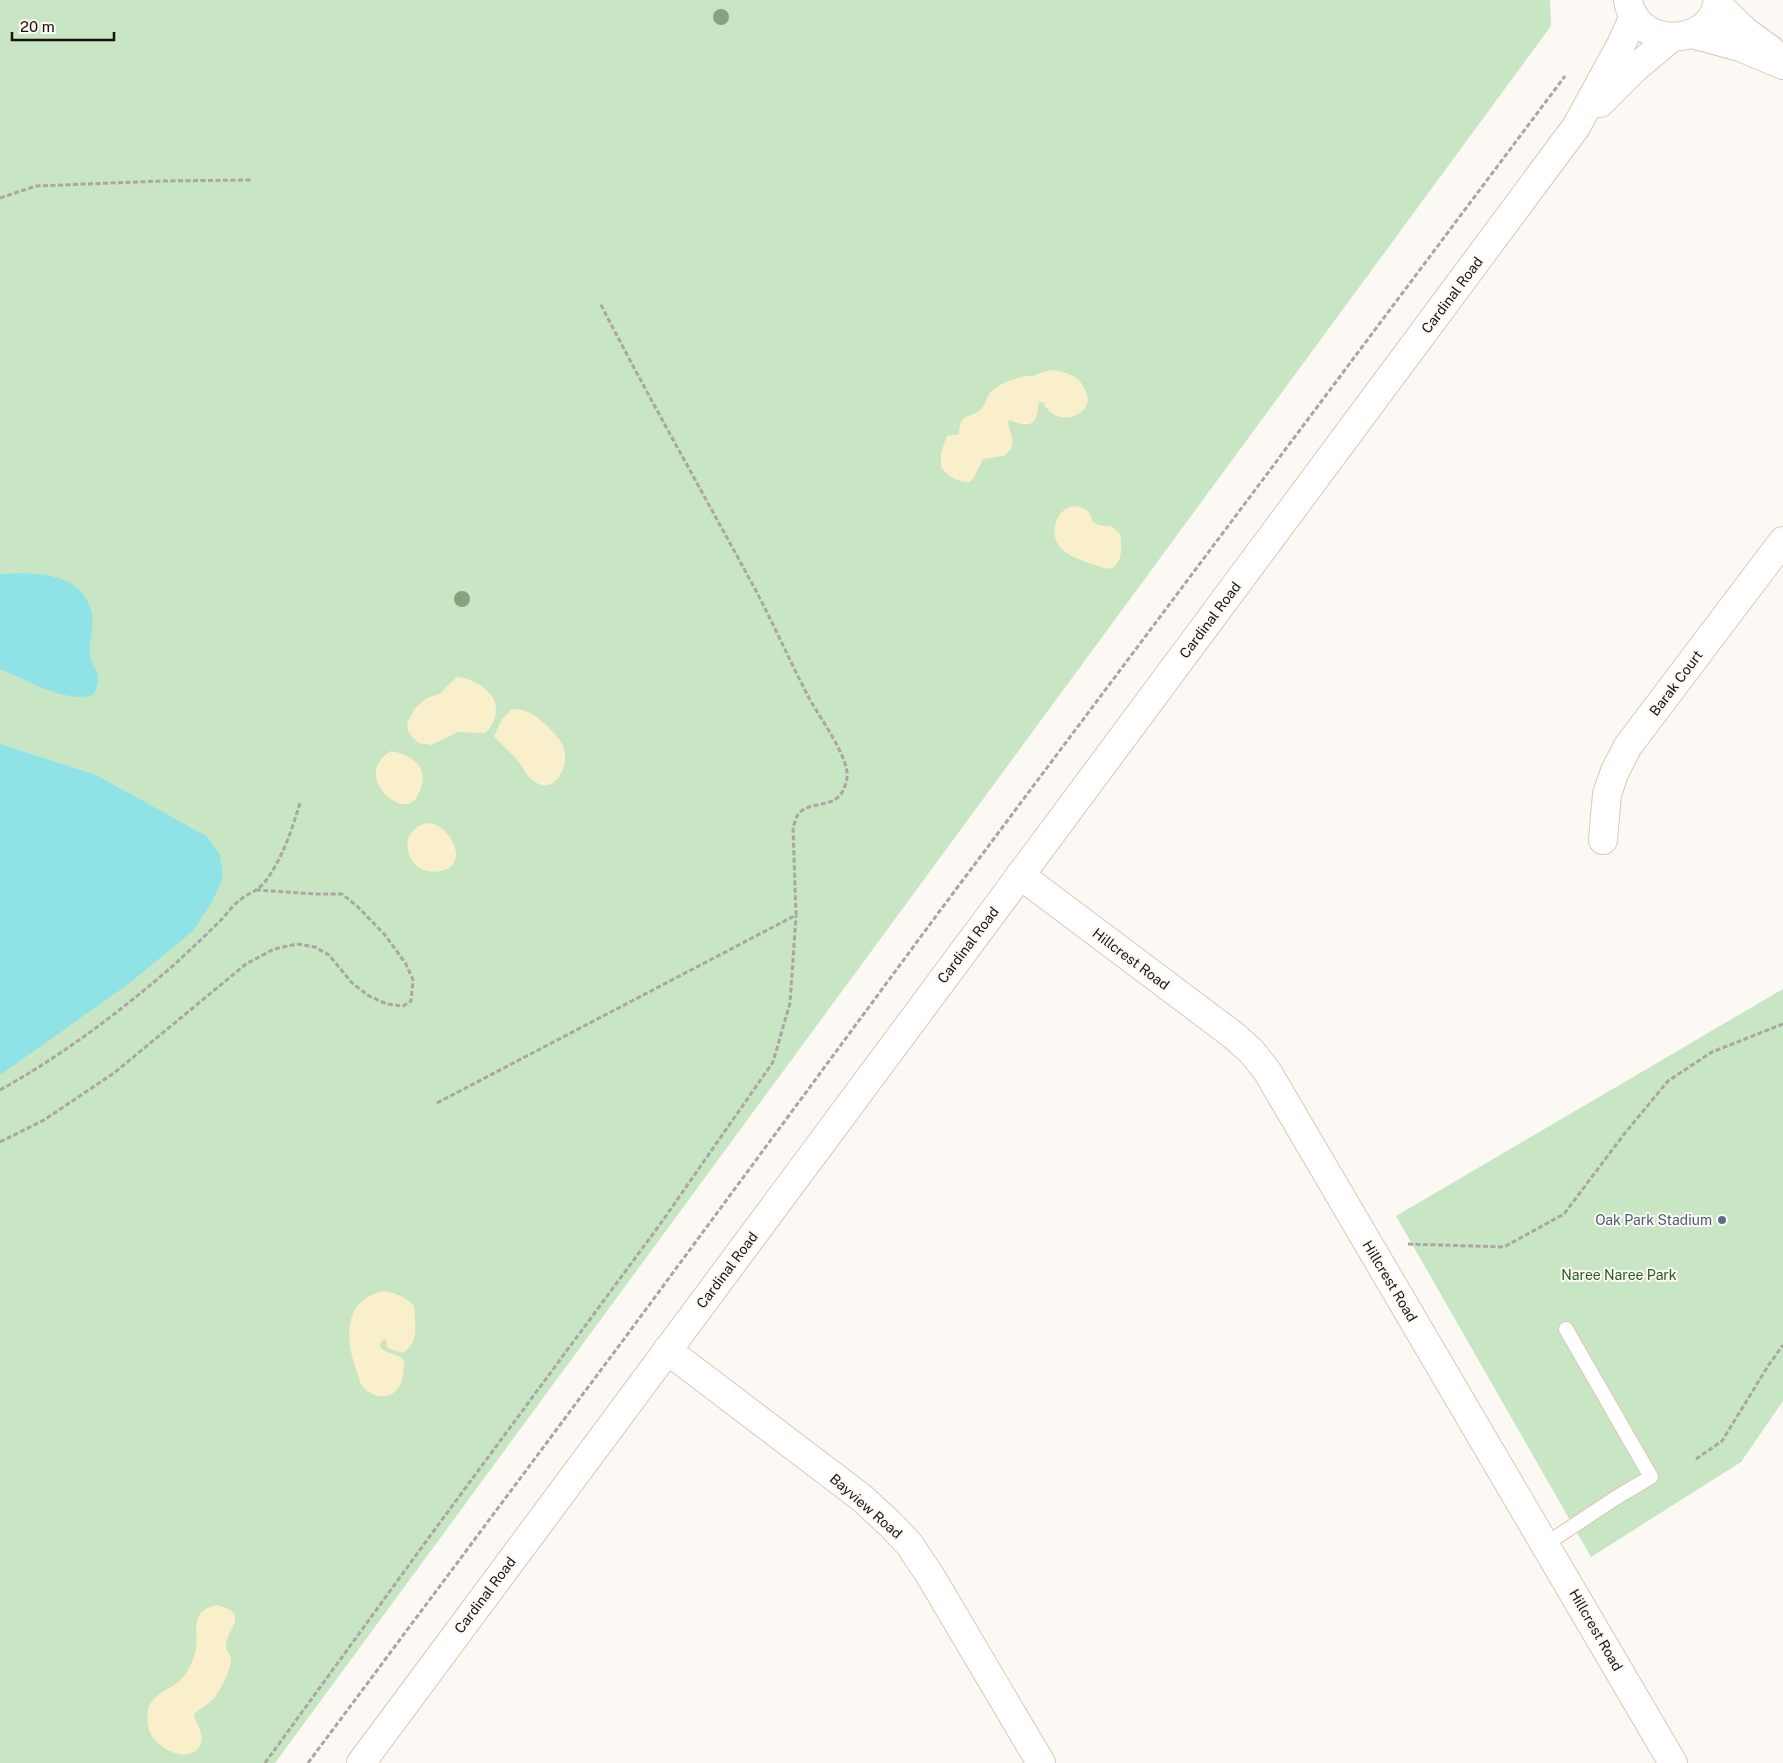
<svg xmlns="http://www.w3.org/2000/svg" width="1783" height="1763" font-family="'Public Sans',sans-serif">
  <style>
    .green { fill: #c8e5c4 }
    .sand { fill: #f9efca }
    .water { fill: #8fe3e6 }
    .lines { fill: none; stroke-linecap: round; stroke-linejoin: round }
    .service-casing { stroke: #dec7b7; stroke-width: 16 }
    .minor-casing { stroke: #dec7b7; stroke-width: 30 }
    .tertiary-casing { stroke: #dec7b7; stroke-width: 30 }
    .secondary-casing { stroke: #dec7b7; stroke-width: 30 }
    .path { stroke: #aba6a2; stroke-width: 3; stroke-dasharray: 5 2.5; stroke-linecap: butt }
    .service { stroke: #fff; stroke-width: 14 }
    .minor { stroke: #fff; stroke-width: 28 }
    .tertiary { stroke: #fff; stroke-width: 28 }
    .secondary { stroke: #fff; stroke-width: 28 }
    .tree { fill: #85a37f }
    .service-dot { fill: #5c6f8a; stroke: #fcf8f4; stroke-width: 2 }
    .labels { text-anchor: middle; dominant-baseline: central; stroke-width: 4; stroke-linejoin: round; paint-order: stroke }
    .street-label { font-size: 14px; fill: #1a120d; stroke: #fcf8f4 }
    .service-label { font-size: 14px; fill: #4e5e75; stroke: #fcf8f4; text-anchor: end }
    .park-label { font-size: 14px; fill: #245e20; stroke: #fcf8f4 }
  </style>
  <rect width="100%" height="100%" fill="#fcf8f4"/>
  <path class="green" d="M0,0H1550L1551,26L275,1763H0Z
    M1783,989V1401L1741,1462L1591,1557L1396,1216Z"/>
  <path class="sand" d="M1052,370C1058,371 1065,372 1071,375C1078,378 1081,382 1084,388C1101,415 1055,431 1043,402H1039C1038,406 1038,410 1037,414C1034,429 1020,425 1010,420L1008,422C1010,437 1019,444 1004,456L983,459L973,479L969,482C956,482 949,477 941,467V452L947,436L959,434C959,413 969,419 980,410C987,404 986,395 993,390C1001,383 1015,378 1025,376C1030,376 1029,377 1033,376C1039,373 1045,371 1052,370Z
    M1075,506C1087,508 1089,510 1092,521C1099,527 1102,525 1111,526L1120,534C1122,543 1123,560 1114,567C1108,571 1101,567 1095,565C1073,558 1046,549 1057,519C1061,511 1067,507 1075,506Z
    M457,677C469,678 483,685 491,695C500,706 496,726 484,733L458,732L431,745L419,743L413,738L408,731L407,723L416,707L427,698L441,693L445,688Z
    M512,709C527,709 535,715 546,725C552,731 559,737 563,746C571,763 556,796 535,782C526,776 524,769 518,761C511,752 501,745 494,736L502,719Z
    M391,751C411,754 430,767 420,790C418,794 417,799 412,802C395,814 354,773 391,751Z
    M429,823C452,826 470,865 441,871C404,878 394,827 429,823Z
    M386,1291C397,1294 406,1297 414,1306C415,1321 420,1345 402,1353L390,1349L387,1347L386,1340L384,1339L380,1344V1347C386,1354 396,1353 404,1360C404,1367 404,1376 401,1383C394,1400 375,1400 363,1387C359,1382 358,1373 355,1366C344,1335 346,1296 386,1291Z
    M216,1605C252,1613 227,1627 226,1646C225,1651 231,1654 231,1660C231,1669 220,1692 213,1699C208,1704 201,1709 195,1713L194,1716C197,1723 201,1731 202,1738C202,1742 200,1745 198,1749C186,1763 156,1748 150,1732C147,1726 147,1717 148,1710C153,1692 169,1691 181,1680C187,1673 191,1664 194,1656C202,1636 185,1613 216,1605Z"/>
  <path class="water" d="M0,574C33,572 80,571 91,610C95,625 89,638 90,652C90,672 106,669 93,695C65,704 26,679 0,669Z
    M0,744L96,775L206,836L220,855L223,876L213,900L193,931L127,985L0,1075Z"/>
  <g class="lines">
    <defs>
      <path id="service" d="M1546,1544L1617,1497L1651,1477L1566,1329"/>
      <path id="minor" d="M1603,840L1607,794L1615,771L1628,746L1783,541
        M1020,875L1233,1035L1251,1051L1267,1071L1673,1763
        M667,1350L862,1498L891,1525L909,1544L931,1577L1041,1763"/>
      <path id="tertiary" d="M1600,103L1634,69L1671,38
        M361,1763L1576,127L1622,43L1634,16"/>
      <path id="secondary" d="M1628,0C1635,49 1712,49 1718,0
        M1717,4L1746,32L1771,50
        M1692,34L1740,47L1783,65"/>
    </defs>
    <use href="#service" class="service-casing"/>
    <use href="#minor" class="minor-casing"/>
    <use href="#tertiary" class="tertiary-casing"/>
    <use href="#secondary" class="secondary-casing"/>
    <path class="path" d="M0,198L36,186L162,181L252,180
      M0,1090C63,1055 121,1011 175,964C190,950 205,936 219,922C226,915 232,906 240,900C251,891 258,892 267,879C283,857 292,829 300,803
      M437,1103L796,915L793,827C795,823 796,816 799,813C814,798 841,813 847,778C850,757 816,713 807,694C789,659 773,623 755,589C703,493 650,400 600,303
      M0,1142L44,1120L114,1073L246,964L274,949L297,944L315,947L329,955L352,983L369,996L387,1004L403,1006L411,1001L413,980L406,964L385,935L358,907L342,894H316L257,890
      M1408,1244L1504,1247L1564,1214L1625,1133L1668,1081L1712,1052L1783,1024
      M1696,1459L1722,1441L1768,1366L1783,1345
      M265,1763L430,1536L661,1223L773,1062L790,1003L796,916
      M308,1763L627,1335L939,912L1565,76"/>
    <use href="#service" class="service"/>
    <use href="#minor" class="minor"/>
    <use href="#tertiary" class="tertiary"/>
    <use href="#secondary" class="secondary"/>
  </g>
  <g class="tree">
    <circle cx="721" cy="17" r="8"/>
    <circle cx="462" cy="599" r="8"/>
  </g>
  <circle class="service-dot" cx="1722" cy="1220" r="5"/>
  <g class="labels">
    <g class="street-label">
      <text transform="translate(1452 295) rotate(-53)">Cardinal Road</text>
      <text transform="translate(1210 620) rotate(-53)">Cardinal Road</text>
      <text transform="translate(1676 683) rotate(-53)">Barak Court</text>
      <text transform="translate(968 945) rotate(-53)">Cardinal Road</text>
      <text transform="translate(1131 959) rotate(37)">Hillcrest Road</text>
      <text transform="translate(727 1270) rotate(-53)">Cardinal Road</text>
      <text transform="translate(1390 1281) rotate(59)">Hillcrest Road</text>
      <text transform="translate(866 1506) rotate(41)">Bayview Road</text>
      <text transform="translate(485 1595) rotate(-53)">Cardinal Road</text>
      <text transform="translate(1596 1630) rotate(60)">Hillcrest Road</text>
    </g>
    <g class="service-label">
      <text x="1712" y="1220">Oak Park Stadium</text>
    </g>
    <g class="park-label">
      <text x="1619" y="1275">Naree Naree Park</text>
    </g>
  </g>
  <path d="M12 32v8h102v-8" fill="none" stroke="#1a120d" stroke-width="2.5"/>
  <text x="20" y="32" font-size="15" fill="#1a120d" stroke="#fcf8f4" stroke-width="4" paint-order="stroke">20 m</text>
</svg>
